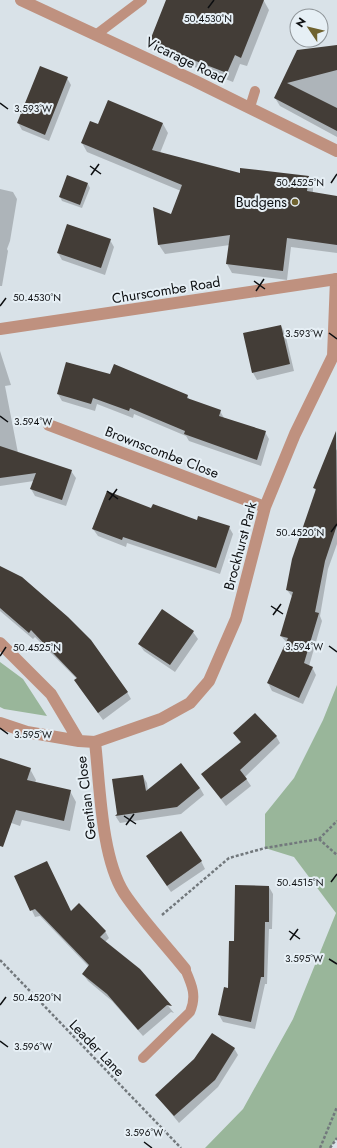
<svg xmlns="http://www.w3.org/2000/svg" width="337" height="1148" font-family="Jost,sans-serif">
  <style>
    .green { fill: #99b69a }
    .shadow { fill: #0003 }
    .building { fill: #433d37 }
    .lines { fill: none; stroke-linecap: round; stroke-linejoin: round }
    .path { stroke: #72787c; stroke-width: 2.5; stroke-dasharray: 3 2; stroke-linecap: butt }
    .service { stroke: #bf917f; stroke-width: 10 }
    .minor { stroke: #bf917f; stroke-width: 12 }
    .tertiary { stroke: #bf917f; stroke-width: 12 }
    .ticks { fill: none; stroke: #0c0e10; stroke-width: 1.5 }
    .poi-dot { fill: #6f622f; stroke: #e6eff5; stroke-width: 1.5 }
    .labels { text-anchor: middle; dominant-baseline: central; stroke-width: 4; stroke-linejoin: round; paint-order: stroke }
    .street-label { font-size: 14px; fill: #0c0e10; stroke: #e6eff5 }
    .poi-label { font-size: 14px; fill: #0c0e10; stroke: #e6eff5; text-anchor: end }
    .ticks-label { font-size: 10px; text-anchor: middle; fill: #0c0e10; stroke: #e6eff5; stroke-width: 4; stroke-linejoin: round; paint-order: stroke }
  </style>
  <rect width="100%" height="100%" fill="#d9e2e8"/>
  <path class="green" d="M0,662L23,679L47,716L4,709L0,707Z
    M337,685V1138L330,1148H205L243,1109L293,1019L336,913L294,857L265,848V814L294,778L323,720Z"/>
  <path class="shadow" d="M167,0L264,1L269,10L247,66L240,64L233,82L156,52L150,43Z
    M337,46V137L280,106L275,98L298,51Z
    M67,78L71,85L49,141L22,130L18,123Z
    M163,124L168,133L160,153L240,174L308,177L313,186V193L337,197V253L291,247L287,280L232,273L227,264L230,245L165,254L159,245L154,209L171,215L181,191L87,152L82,143L99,126Z
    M88,184L90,188L82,208L62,201L60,197Z
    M0,189L13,192L17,199L10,241L7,249L8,251L2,286H0Z
    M110,240L114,247L105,275L62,260L58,253Z
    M281,326L285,333L294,371L257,380L253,373Z
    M0,351L11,385L5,386L18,453L71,471L76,478L66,506L35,496L31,489L34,481L0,486Z
    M58,394L187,395L190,401L220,411L224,418L265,432L269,439L261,466L189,441L186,436L134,414L133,418L97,404L95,411L62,401Z
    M337,449V544L328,569L320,616L322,621L309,666L312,667L316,675L303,704L272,691L268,683L287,643L281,636L293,598L287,590L316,491L314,488Z
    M152,509L198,521L229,527L233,534L220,574L127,543L126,547L98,536L93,529Z
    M0,567L127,692L131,699L103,720L79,687L77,679L35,637L33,639L0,611Z
    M193,632L198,639L175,672L144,651L139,644Z
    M234,734L276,736L280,743L245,777L251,786L226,806L207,781L241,743Z
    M0,767L30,769L36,780L35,783L70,791L76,802L70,831L22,820L20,826L0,819Z
    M143,776L147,783L148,791L200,788L204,795L181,814L120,823L116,817Z
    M201,861L205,869L171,892L151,863Z
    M16,877L71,912L105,931L109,938L105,942L139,970L174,1013L171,1012L143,1036L112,1001L88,981L83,974L89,967L40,916L35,917Z
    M269,887L273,894L272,929H269L267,984H265L255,1029L223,1022L219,1015L229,990L235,942Z
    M234,1048L238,1055L218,1087L179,1123L156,1095Z"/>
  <path class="building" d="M166,0H264L241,58L235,55L227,73L149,43Z
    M337,45V70L287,83L337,108V131L274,98L297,50Z
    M40,66L68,77L45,135L17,123Z
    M108,100L163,123L152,150L240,173V168L309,176L307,191L337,196V245L287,238L283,271L226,264L230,235L158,245L153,207L171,214L182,185L81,143L90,121L98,124Z
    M67,175L88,183L80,205L59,197Z
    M67,224L111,239L101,268L57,253Z
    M281,325L290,364L252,373L243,333Z
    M66,362L110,374L114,364L188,395L187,398L221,410L219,416L266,431L257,460L184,434L185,431L130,408L129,411L93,398L91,404L57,394Z
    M336,431L337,525L325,561L315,612L319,613L304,663L313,667L299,698L267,683L288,638L280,636L293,592L286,590L292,559L316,489L313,488Z
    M0,446L72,470L62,500L30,489L36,473L0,478Z
    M107,491L151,508L153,504L197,520L198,516L230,526L216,568L123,537L122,540L92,529Z
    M0,566L22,577L68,617L91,640L128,692L98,713L74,680L77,678L31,630L29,633L0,608Z
    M162,609L194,631L170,665L138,644Z
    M255,713L277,736L240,770L247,779L221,799L201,774L241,742L233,733Z
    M0,758L31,768L27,780L71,790L64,821L16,810L3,847L0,846Z
    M181,763L200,788L177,807L115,816L117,814L112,779L143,775L146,791Z
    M181,831L202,861L167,886L146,856Z
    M47,861L71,911L79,903L106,931L100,937L140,969L172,1006L167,1005L138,1030L107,994L82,974L89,965L35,909L30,911L14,876Z
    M235,885L269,886V922H265L264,977H261L251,1022L218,1015L224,987L228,988L229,941H234Z
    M212,1033L235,1048L215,1080L174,1116L155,1095L194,1059Z"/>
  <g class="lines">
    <path class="path" d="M319,839L337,821
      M162,915L229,858L265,848L319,839L337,855
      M0,960L181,1148
      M320,1148L337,1107
      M330,1148L337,1138"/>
    <path class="service" d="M97,34L142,0
      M250,107L255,91
      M143,1058L190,1012C197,996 192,985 185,969"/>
    <path class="minor" d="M49,425L265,507
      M0,643L51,694L79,741
      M0,723L27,732L79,741L95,742L161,719L190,703L209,681L236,619L265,507L295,434L333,356L336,279
      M95,742C100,785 101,857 124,893C142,920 165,944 185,969"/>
    <path class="tertiary" d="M21,0L195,81L337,151
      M0,329L337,279"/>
  </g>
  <path class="ticks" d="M208,8L214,0M0,103L8,109M90,166L101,174M91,175L99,164M331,183L337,174M254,281L265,289M256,291L264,279M0,306L6,298M329,333L337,339M0,416L8,422M107,491L118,499M109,500L117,489M331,532L337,524M271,606L283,614M273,615L281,604M329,646L337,652M0,656L6,647M0,728L8,734M124,816L136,824M126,825L134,814M331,882L337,874M289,931L300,939M290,940L298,929M329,959L337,964M0,1005L6,997M0,1041L8,1047M144,1142L152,1148"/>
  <circle class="poi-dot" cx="295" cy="202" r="4"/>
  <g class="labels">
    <g class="street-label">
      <text transform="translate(186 60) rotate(26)">Vicarage Road</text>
      <text transform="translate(166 290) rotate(-9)">Churscombe Road</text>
      <text transform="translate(162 452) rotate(21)">Brownscombe Close</text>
      <text transform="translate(240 546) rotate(-75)">Brockhurst Park</text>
      <text transform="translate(86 798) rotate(-97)">Gentian Close</text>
      <text transform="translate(97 1048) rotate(46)">Leader Lane</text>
    </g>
    <g class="poi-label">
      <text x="287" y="202">Budgens</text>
    </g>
  </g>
  <g class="ticks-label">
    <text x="208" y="22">50.4530°N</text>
    <text x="33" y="112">3.593°W</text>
    <text x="300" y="186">50.4525°N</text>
    <text x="37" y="301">50.4530°N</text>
    <text x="304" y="337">3.593°W</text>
    <text x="33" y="425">3.594°W</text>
    <text x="300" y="536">50.4520°N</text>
    <text x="304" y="650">3.594°W</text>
    <text x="37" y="651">50.4525°N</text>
    <text x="33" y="738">3.595°W</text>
    <text x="300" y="886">50.4515°N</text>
    <text x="304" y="962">3.595°W</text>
    <text x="37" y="1001">50.4520°N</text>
    <text x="33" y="1050">3.596°W</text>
    <text x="144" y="1136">3.596°W</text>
  </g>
  <g transform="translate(309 28) rotate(305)"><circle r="19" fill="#e6eff5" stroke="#8f9599"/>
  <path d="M0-3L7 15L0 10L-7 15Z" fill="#6f622f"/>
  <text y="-6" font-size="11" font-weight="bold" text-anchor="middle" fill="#0c0e10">N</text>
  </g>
</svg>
